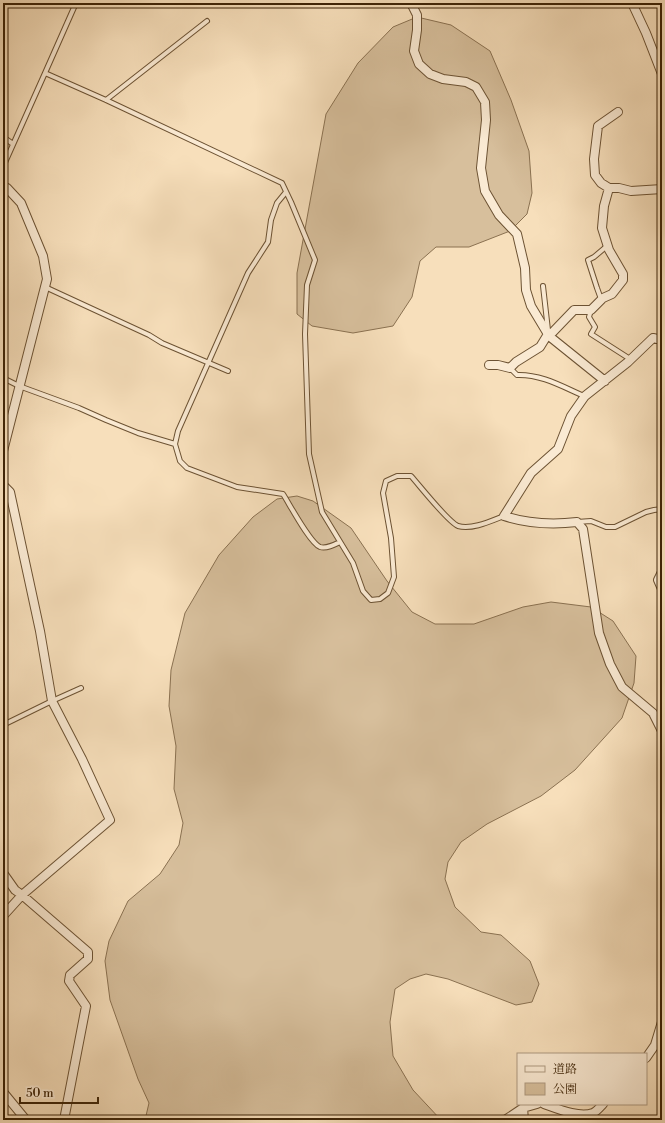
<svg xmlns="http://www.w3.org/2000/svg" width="665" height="1123" font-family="'Libre Bodoni','Noto Serif JP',serif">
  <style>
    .green { fill: #d7bf9c; stroke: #8a7151 }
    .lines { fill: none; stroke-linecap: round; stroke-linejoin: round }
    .lane-casing { stroke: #6c5233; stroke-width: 6 }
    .street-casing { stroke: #6c5233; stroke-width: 10 }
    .lane { stroke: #faead3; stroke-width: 4 }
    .street { stroke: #faead3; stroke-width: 8 }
  </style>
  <rect width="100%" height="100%" fill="#f7dfbb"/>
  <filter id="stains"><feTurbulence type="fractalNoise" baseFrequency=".005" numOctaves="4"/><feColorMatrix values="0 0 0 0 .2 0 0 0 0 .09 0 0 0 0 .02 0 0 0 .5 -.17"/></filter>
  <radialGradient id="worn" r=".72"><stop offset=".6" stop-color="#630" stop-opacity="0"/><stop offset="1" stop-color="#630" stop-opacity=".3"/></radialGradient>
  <path class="green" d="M417,17L451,25L490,51L511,100L529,151L532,193L527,214L510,231L469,247H436L420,261L412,297L393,326L353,333L312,326L297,314V273L326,114L358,63L393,27Z
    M297,496L313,501L351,528L387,581L412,612L435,624H474L523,607L551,602L591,607L613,621L636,656L634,683L622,718L575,770L541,796L487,824L461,842L448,862L445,879L455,907L481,932L501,935L530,961L539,984L532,1002L516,1005L448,979L426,974L410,979L395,989L390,1022L393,1056L413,1090L441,1120H145L149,1103L138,1079L110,1000L105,961L109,941L128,901L160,874L179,845L183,823L174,789L176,746L169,706L171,670L185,613L219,555L253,517L277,499Z"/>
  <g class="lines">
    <defs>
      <path id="lane" d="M45,73L76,3
        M106,100L207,21
        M3,137L13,144
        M3,167L45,73L106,100L282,183L291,202L315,260L307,285L305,334L309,454L322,512L353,563L363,591L371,600L380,599L388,593L394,577L391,538L383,493L386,481L397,476H411C420,486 448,522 458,526C472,530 491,521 504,516
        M286,192L277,203L271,220L268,242L248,273L178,431L175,444L180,461L187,468L237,487L283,494C290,505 310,543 320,547C326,549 334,545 340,542
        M543,286L548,330
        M45,287L149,335L162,343L228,371
        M601,299L597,288L588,260L594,257L607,246
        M591,310L589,317L595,327L591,334L630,359
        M510,368L517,375C541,374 563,387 584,396
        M3,378L19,386L79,408L106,420L138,433L175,444
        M577,522L591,521L606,527H615L646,512L654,510L662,509
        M3,725L52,701L81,688"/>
      <path id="street" d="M411,3L417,15V30L414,51L419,64L430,74L443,79L466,82L476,87L485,102L486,120L481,168L485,191L499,215L517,234L525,268L526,290L531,306L549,336L605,381
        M632,3L646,33L662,74
        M618,112L598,126L594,159L595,175L601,183L609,188H619L631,191L662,189
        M3,186L7,188L21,203L43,256L47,279L3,451
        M549,336L574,310H591L603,298L612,294L623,280V274L609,250L602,228L604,206L609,188
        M662,340L653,338L628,362L585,396L571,416L558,449L531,473L504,516C529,524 551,525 577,522L583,529L599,633L610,664L622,687L653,713L662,731
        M489,365H498L510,368L516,362L540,347L548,334
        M3,485L10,492L40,631L52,701L82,759L110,820L22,895L88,952V959L70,975L69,981L86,1006L64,1120
        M662,572L658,580L662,589
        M3,873L15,890L22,895L3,916
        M646,1058L655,1045L662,1022
        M3,1092L26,1120
        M544,1104C558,1109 579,1118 593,1113C597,1111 600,1107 603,1104
        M505,1120L523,1108
        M524,1120L523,1108L537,1104"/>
    </defs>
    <use href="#lane" class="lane-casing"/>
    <use href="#street" class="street-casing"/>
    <use href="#lane" class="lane"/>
    <use href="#street" class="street"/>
  </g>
  <rect width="665" height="1123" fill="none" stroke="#f7dfbb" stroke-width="16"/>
  <rect x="4" y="4" width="657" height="1115" fill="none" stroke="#3d2306" stroke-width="2"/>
  <rect x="8" y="8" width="649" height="1107" fill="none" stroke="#3d2306"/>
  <rect x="517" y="1053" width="130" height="52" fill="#faead3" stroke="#ae9a81"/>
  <rect x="525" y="1066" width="20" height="6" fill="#faead3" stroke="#ae9a81"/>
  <text x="553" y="1073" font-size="12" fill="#3d2306">道路</text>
  <rect x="525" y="1083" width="20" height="12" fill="#d7bf9c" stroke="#ae9a81"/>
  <text x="553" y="1093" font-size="12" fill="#3d2306">公園</text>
  <path d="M20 1097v6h78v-6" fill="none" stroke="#3d2306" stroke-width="2"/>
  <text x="26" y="1097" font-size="12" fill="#3d2306" stroke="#faead3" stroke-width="3" paint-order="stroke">50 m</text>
  <rect width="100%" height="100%" filter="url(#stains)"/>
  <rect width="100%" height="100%" fill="url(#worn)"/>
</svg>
